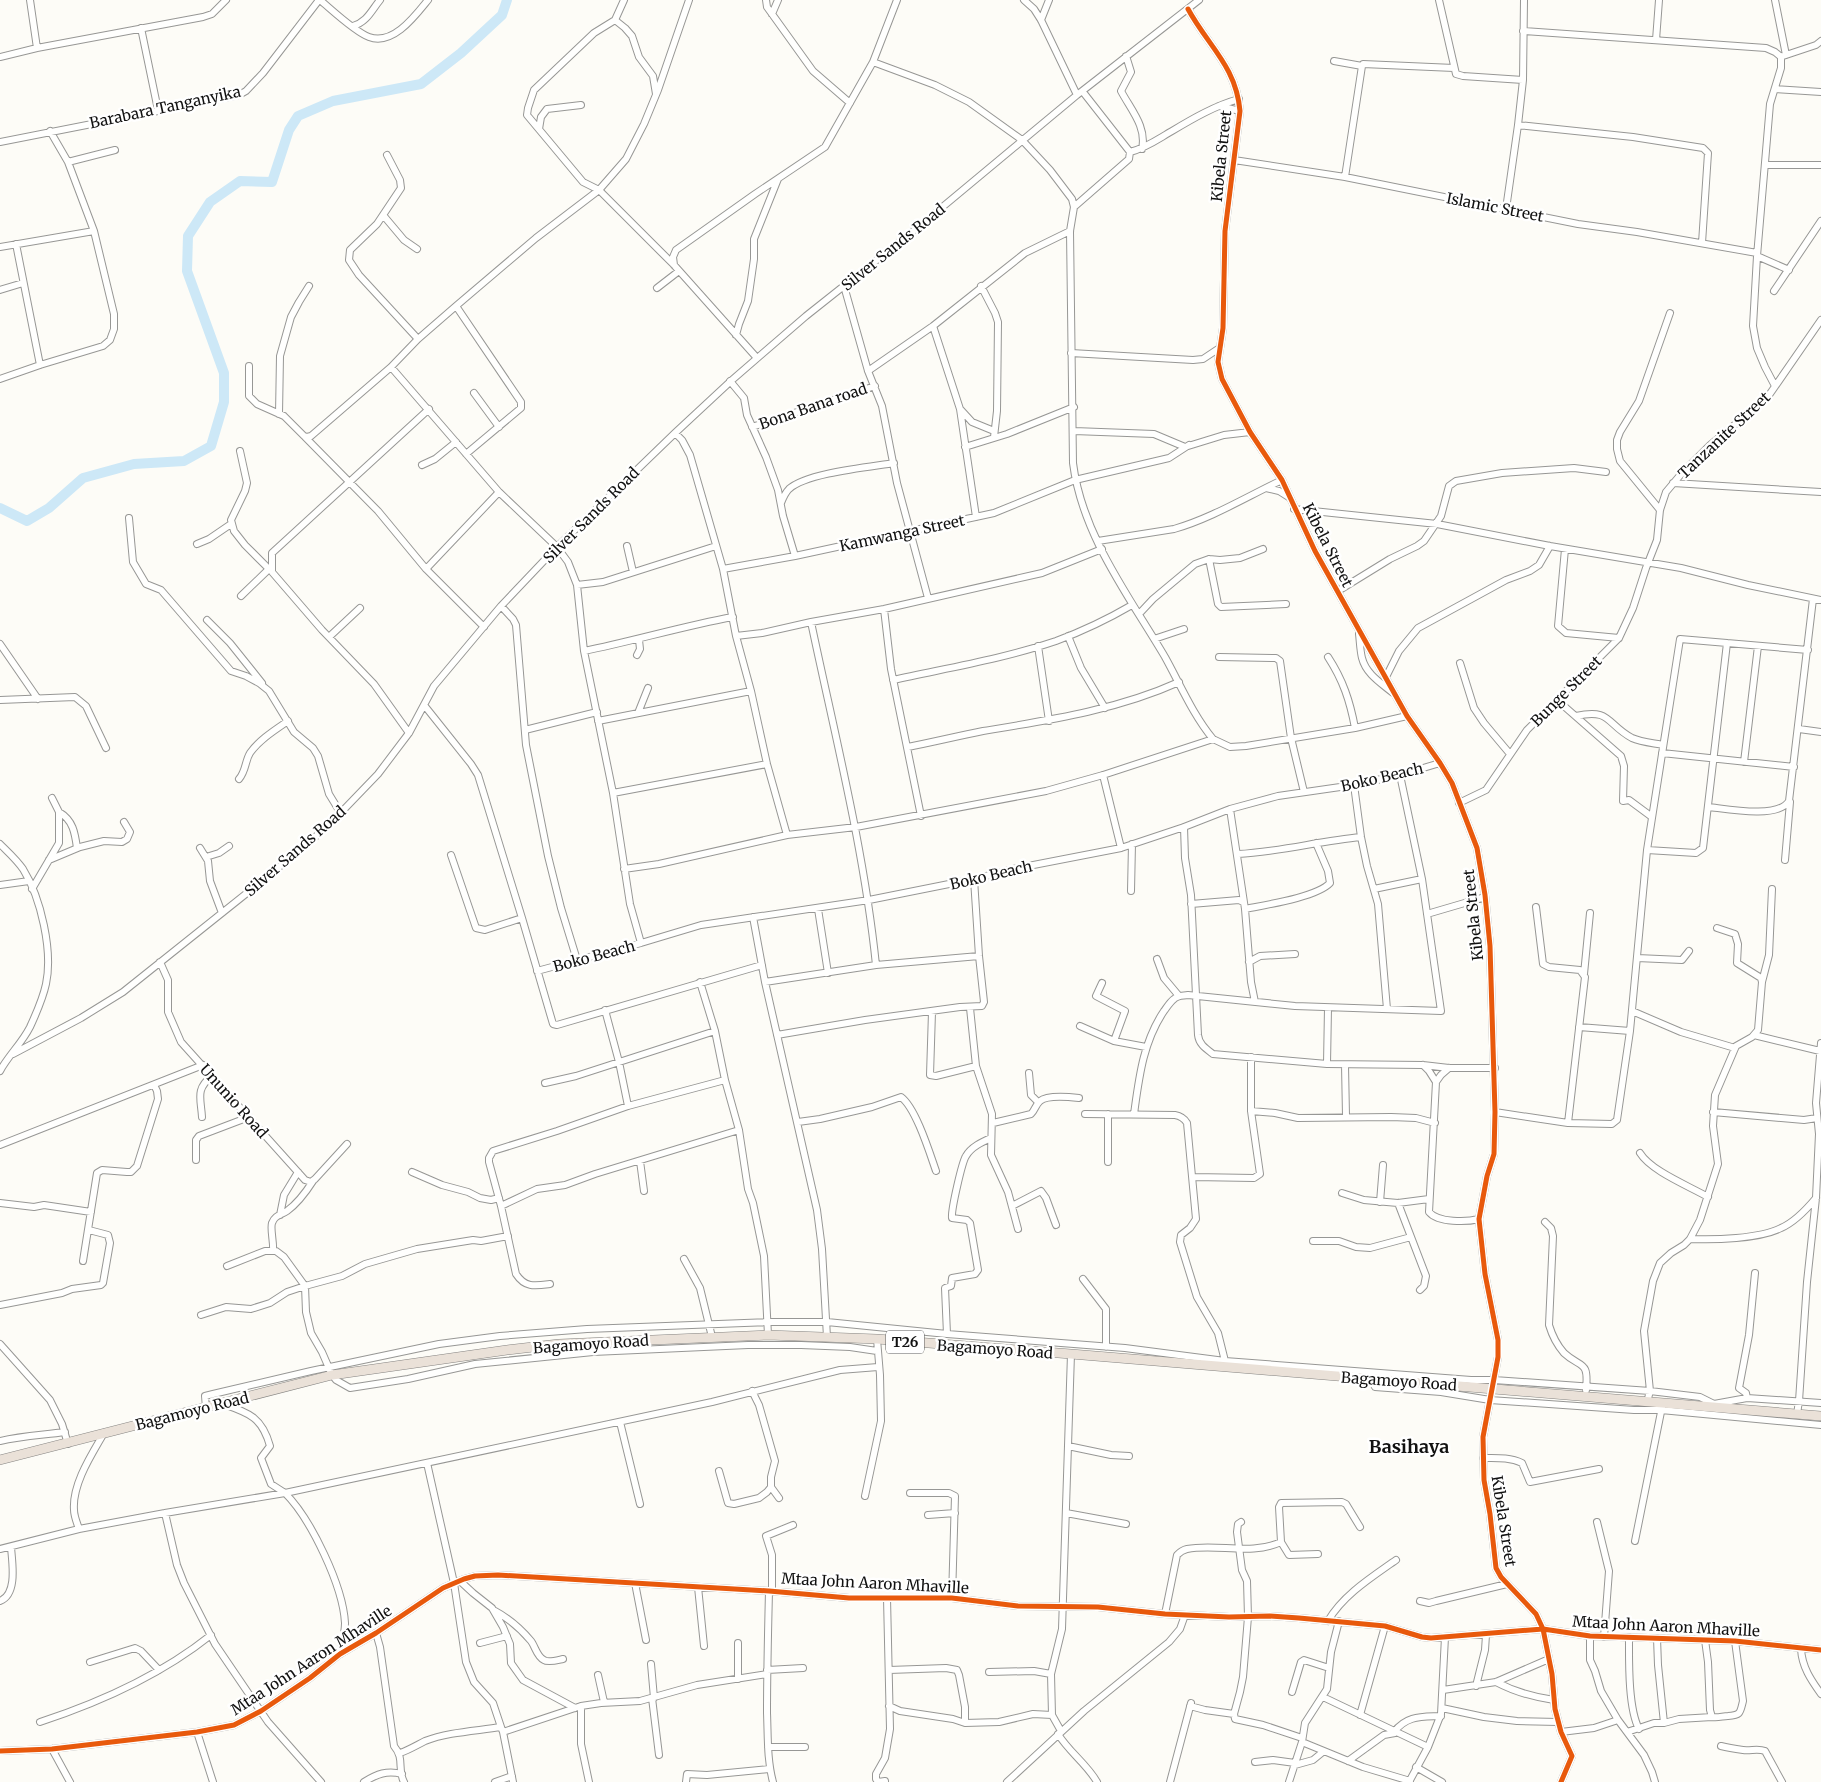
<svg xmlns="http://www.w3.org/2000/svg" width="1821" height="1782" font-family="Merriweather,serif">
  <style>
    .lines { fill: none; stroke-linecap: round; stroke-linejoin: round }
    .river { stroke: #cde8f7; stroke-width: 10 }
    .minor-casing { stroke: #979795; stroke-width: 8 }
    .highway-casing { stroke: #858482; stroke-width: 10 }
    .minor { stroke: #fffffe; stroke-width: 6 }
    .highway { stroke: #eae1d8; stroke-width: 9 }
    .cycleway-casing { stroke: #fff; stroke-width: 8 }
    .cycleway { stroke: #e8590c; stroke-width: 5 }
    .labels { text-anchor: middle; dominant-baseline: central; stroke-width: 5; stroke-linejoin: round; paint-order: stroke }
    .shield { fill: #fff; stroke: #585858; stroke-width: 1 }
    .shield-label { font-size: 14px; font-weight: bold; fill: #111 }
    .street-label { font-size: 15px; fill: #111; stroke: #fff }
    .quarter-label { font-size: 18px; font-weight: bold; fill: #111; stroke: #fff }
  </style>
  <rect width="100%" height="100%" fill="#fdfcf7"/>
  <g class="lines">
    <path class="river" d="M0,508L27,521L49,508L83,478L134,464L184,461L211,446L224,402V373L187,271L188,236L210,202L240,181L272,182L289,130L298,116L333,101L421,84L461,53L502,15L507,0"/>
    <defs>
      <path id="minor" d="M30,0L37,48
        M320,0C332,10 355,32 369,37C393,46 415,16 428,0
        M624,0L615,20L594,33L534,90L528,108L527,115L583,182L599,190L674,265L757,358
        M766,0L767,7L813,71L850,103
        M1024,0L1034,9L1041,20L1077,95
        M1439,0L1456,74L1463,76L1523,80
        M1775,0L1786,55
        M1188,9C1208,46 1236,66 1240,111L1225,231L1223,328L1218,362L1222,379L1250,432L1282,480L1315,551L1407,716L1440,763L1452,783L1477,848L1485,895L1490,946L1495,1112L1494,1154L1487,1176L1479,1219L1485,1274L1498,1340V1357L1483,1437L1484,1480L1490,1514L1496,1568L1501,1577L1536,1614L1543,1629L1552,1674L1555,1709L1561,1732L1572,1756L1561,1782
        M772,14L778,0
        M615,20L625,28L632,36L639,57L653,76L656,94
        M1041,20L1049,0
        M353,26C367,22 371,11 380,0
        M141,28L158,110
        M1523,31L1766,48L1775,52L1781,57V68L1770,104L1757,256L1753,326L1757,348L1765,367L1775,386
        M1656,40L1659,0
        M1126,56L1131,72L1121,91C1131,110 1147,127 1142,149
        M1783,56L1816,45L1821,41
        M0,57L37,48L203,17L212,14L226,0
        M1334,61L1362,66L1363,64L1454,68
        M873,62L935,85L969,102L1022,140L1050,170L1072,199L1074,207L1070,231L1073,463C1082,535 1129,596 1165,657C1180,684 1193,715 1213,739L1230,747L1246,746L1355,728L1407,716
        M1775,89L1821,92
        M1219,106L1240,111
        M1518,125L1633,137L1703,148L1708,153L1702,243
        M539,129L541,117L547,109L581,105
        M0,142L239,95L246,91L263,73L319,0
        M1130,152C1146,148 1158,139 1172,131C1192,119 1216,105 1239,99
        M387,155L400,180L401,188L377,224L350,250L349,260L359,275L418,339
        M1234,160L1345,177L1578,224L1637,232L1757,253
        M68,162L115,150
        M1766,165H1821
        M1345,177L1362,66
        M1074,207L1129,159L1130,152L1083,92
        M1506,209L1518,125L1523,80L1524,0
        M383,215L404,240L417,249
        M16,244L40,365
        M0,247L94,231
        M1757,256L1789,270
        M674,265L673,257L676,250L755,194L825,147L873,62L897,0
        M844,286L868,371L882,406L897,483L928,598
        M981,286L995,313L998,322L997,411L994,437
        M657,288L679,271
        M0,290L23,283
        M1774,291L1821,221
        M456,306L521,402V408L466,454
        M933,326L960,409L976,517
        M736,335L739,324L748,301L754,259V239L778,179
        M1071,353L1193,360L1203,359L1218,349
        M249,366V396L257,404L284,416L304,436L307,437L311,436L391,367L418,339L456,306L536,238L599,190L626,159L644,124L658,90L689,0
        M391,367L499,492L557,547L568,562L577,585L584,651L613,793L630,904L641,943
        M868,371L933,326L1025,253L1070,231
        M0,379L40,365L103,346L110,340L114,329V314L94,231L68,162L50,131
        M730,381L744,398L747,415L766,457L778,490L783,516L795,556
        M474,393L499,427
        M961,410L972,422L994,431
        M279,414L280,356L291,317L299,302L309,286
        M752,427L875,386
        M1074,431L1154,434L1185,447L1224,435L1250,432
        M675,433L682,440L690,455L723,569L736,636L751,691L767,764L787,835
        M305,437L378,511L426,569L484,627
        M965,447L1007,434L1074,407
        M240,451L247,483L245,491L231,520L234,531L245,545L272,572L322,630L374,684L409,733
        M422,465L435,459L456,442
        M1673,483L1821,492
        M1266,488L1279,491L1290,498
        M781,503C783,498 785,493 789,489C806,473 869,467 894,463
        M1294,509L1437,524L1550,546L1681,568L1748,585L1821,600
        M1660,510L1620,461L1617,449V440L1620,432L1639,401L1670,313
        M129,518L133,562L146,584L161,590L231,671L246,676L259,683L269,691L294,732L313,748L318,756L329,794L340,812
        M1098,541L1174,529C1212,518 1246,497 1282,480
        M197,544L209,539L231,524
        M627,546L633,572
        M1565,549L1558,626L1566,633L1619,638
        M1209,559L1218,604L1221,607L1286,604
        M426,569L499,492
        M723,569L795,556L994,513L1075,480L1169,458L1189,445
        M272,571V553L429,409
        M577,585L603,582L716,546
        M1338,591L1390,559L1417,546L1424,541L1441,516L1449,486L1456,481L1502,473L1574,468L1606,472
        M241,596L269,569
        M501,606L513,619L516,625L526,745L548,856L561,908L577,960
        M884,609L891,669L921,816
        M1139,614L1153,599L1195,564L1209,559L1220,560L1240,558L1263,549
        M207,620L230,643L262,683
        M811,622C835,736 864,849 876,965
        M1359,634C1360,642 1360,650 1362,658C1366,674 1381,683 1393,693
        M736,636L762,633L811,622L884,609L1042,573L1102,549
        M1068,636L1081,668L1105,708
        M329,637L360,608
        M1154,639L1184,629
        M0,644L38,699
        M1038,646L1049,721
        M584,651C634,641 683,626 733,617
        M637,655L640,649L639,640
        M1219,657L1276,658L1280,661L1291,738L1304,792
        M1328,657C1343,680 1350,701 1355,728
        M1460,663L1474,708L1484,723L1510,754
        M1386,677L1399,651L1418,628L1506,580L1530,571L1539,565L1550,546
        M893,680C947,668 1003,659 1056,641C1083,631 1108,619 1132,605
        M0,700L75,697L86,706L106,748
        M1557,700L1621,756L1624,766L1623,801L1629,800L1652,817
        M424,705L471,764L478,775L522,918L553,1024L557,1025L762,965
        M638,713L648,688
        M1576,716C1611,708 1606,724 1632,738C1641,742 1653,743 1663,745
        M598,721L751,691
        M1799,729L1821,732
        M525,730L597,712
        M908,747C933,742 958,736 983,731C1050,720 1117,710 1179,682
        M1662,753L1794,767
        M1744,762L1758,646
        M1103,775L1121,848
        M239,779C246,771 245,761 250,753C259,740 275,730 288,721
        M1354,785L1361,837L1367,866L1378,904L1387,1009
        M613,793L767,764
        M1459,803L1486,790L1527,730L1619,638L1633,608L1646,568L1657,540L1660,510L1666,492L1682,473L1710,445L1767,398L1821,320
        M1709,807C1727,809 1778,819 1789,801L1813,599
        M1230,809L1245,909L1251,982L1255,1002
        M59,812C73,820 75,833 77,848
        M1184,827L1185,858L1191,895L1198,1035C1199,1044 1205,1048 1213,1054L1327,1064L1423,1065L1449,1068H1495
        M0,844C8,852 17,860 23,869C41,898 53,951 46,984C43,998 36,1014 30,1027C22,1043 8,1056 0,1071
        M200,848L208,861L210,881L222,913
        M1647,850L1696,853L1703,848L1727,643
        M1238,854C1279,852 1319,841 1361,837
        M451,855L476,928L485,930L522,918
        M206,857L219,853L229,846
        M49,860L80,847L104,841L122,842L127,839L130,832L124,822
        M1785,860L1790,802
        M624,869L659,864L787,835L856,827L1046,791L1103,775L1213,739
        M0,885L29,881
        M32,889L59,843V812L52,798
        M1374,889L1422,879
        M1131,891L1132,844
        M1191,904L1239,900L1243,902
        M1536,907L1543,964L1549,967L1580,970L1585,977L1568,1123
        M818,909L828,973
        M1245,909C1265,905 1317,897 1330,883L1328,871L1316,843
        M1427,914L1485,897
        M753,917L765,982L817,1210L822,1249L827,1337
        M1637,958L1682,960L1689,951
        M1157,959L1164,978L1179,996
        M160,962L168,980V1012L181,1042L305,1180L311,1182L315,1179L347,1144
        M1249,962L1260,956L1295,954
        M537,971L641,943L701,925L869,900L974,879L1013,869L1121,848L1184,827L1230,809L1278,796L1354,785L1400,775L1440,763
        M1584,974L1590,913
        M700,982L715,1031L725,1080L739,1130L748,1189L753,1203L764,1256L768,1335
        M765,982L876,965L979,956
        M1762,982L1769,955L1772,889
        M1102,983L1096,996L1125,1011L1114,1041
        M970,1008L976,1066L992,1114L991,1155L1008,1192L1018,1229
        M605,1010L619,1062L628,1106
        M1632,1011L1681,1032L1735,1048
        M932,1012L930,1075L936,1076L976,1066
        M1080,1026L1114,1041L1146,1047
        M1579,1027L1630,1031
        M777,1035L865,1020L960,1007L982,1006L984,1002L979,956L974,879
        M1754,1035L1820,1051
        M13,1054L81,1018L123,992L267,877L327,827L378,774L409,733L434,686L501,606L557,547L675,433L732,380L806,316L922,224L1077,95L1199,0
        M1327,1064L1328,1008
        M1345,1065L1346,1116
        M1423,1065L1429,1071L1436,1082L1429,1212C1438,1223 1467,1222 1479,1219
        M1029,1073L1031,1095L1038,1102
        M1436,1082L1441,1075L1449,1068
        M545,1083L576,1076L715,1031
        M1251,1111L1275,1113L1298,1118L1391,1117L1416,1118L1435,1123
        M1495,1112L1568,1123L1612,1124L1617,1120L1630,1031L1647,850L1680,639L1808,650
        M1713,1112L1804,1120L1817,1118
        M1085,1114L1175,1115C1181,1116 1184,1118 1187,1123L1196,1219L1190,1228L1181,1235L1180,1242L1197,1297L1218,1333L1225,1361
        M1134,1114C1139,1078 1143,1042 1164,1011C1167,1007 1170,1002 1174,999C1178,995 1183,996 1188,995L1295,1006L1441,1011L1422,879L1400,775
        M202,1117C201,1099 195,1089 212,1076
        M798,1122L820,1119L872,1107L901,1097C916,1108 930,1154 936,1171
        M993,1123L1031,1114C1035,1110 1036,1104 1040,1101C1047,1095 1070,1097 1079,1098
        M0,1145L203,1065
        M1640,1153C1651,1171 1689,1186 1708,1197
        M196,1160V1140L199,1136L249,1117
        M640,1161L644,1191
        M1108,1162V1114
        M412,1172L442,1185L468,1192L480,1198L491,1200L499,1198
        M1193,1177L1254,1178L1260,1174L1251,1111V1057
        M1342,1193L1364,1200L1398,1203L1429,1199
        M1380,1202L1383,1165
        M0,1203L34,1207L44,1205L91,1212
        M1398,1203L1426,1276L1424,1286L1420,1290
        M501,1206L537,1189L565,1185L595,1174L739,1130
        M1012,1206L1041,1191L1046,1198L1056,1225
        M280,1215L284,1195L298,1172
        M1545,1222L1551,1228L1553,1236L1549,1325C1552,1335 1557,1345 1564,1353C1581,1369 1589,1359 1586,1390
        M1690,1239C1714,1240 1759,1239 1781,1228C1795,1222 1806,1210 1816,1198
        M1313,1241H1339L1356,1247L1370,1248L1411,1237
        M273,1251C274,1243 270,1229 272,1223C275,1215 281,1215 287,1211C298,1203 306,1192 313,1181
        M684,1259L700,1288L712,1337
        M83,1261L97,1173L102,1170L127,1172H131L137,1166L158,1099L157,1091L154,1085
        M227,1266L265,1251H276L284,1257L305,1286L306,1312L311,1333L322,1352L332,1375L336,1380L350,1388L408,1379L475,1364L593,1352L748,1345H801L850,1347L877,1351
        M1083,1279L1106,1309V1347
        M550,1284C535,1286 525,1288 516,1274L501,1206L489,1162V1158L493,1151L557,1131L628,1106L725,1080
        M0,1305L62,1293L72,1289L101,1285L103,1283L110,1243L108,1235L89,1230
        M201,1315L226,1307L251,1309L270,1303L287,1292L305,1286L342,1276L365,1264L417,1249L473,1240L481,1241L508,1236
        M947,1334L945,1288L951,1286L952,1278L975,1274L978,1270L970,1223L967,1220L952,1218C951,1210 962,1162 966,1156C971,1147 982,1142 991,1138
        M0,1344L50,1400L62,1424L68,1444
        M1372,1380L1375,1387L1441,1392L1490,1400L1634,1410H1661L1821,1425
        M1747,1398L1746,1393L1739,1388L1749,1335L1755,1273
        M1647,1402L1650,1391L1644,1331L1653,1281L1660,1263L1671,1253L1684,1245L1690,1239L1700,1220L1718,1164L1713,1126L1715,1095L1736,1046L1752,1037L1758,1030L1762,982L1761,978L1737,963L1738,944L1735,934L1717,928
        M223,1404C249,1413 262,1417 270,1446L261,1458L271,1484L285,1493L712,1402L840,1370L878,1367
        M206,1408L205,1396L213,1394L311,1371L439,1344L500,1336L587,1329L768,1322H827L947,1334L1125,1348L1225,1361L1471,1380H1494L1650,1391L1700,1397L1714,1404L1747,1398L1821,1403
        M1797,1414L1799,1401L1807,1282L1816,1198L1819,1134L1816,1103L1821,1043
        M620,1422L640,1504
        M0,1441C21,1436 43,1435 65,1432
        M1068,1446L1111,1455L1129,1456
        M1483,1458C1496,1458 1510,1457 1522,1463L1530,1482L1599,1469
        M427,1463L454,1583L466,1662L474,1682L493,1703L501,1727
        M719,1471L728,1503L734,1504L759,1498L767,1492L771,1487V1477L775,1461L759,1405L752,1391
        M771,1487L779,1498
        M910,1493H949L955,1496L952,1598
        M865,1496L881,1421L880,1375L877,1339
        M165,1513L177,1565L184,1583L215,1644L268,1722L321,1782
        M1066,1513L1126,1524
        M928,1515L955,1513
        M1597,1522L1609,1571L1604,1637
        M79,1529C77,1523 74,1516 74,1510C72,1484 92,1454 104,1433
        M1635,1541L1662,1407
        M1281,1542L1289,1555L1318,1554
        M0,1549L79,1529L165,1513L285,1493C311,1519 343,1586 345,1623C345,1633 342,1644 340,1654
        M460,1581L473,1593L492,1608L503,1627L510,1644L511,1663L523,1680L575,1708
        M635,1583L646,1640
        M698,1587L704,1646
        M769,1591C768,1632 767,1672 767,1713C768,1736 767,1760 773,1782
        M772,1591V1555L766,1536L793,1525
        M0,1601C18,1594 12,1562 11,1547
        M1420,1601L1429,1603L1436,1601L1507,1584
        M495,1611C508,1618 521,1629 531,1641C535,1646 537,1657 544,1660C548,1663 558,1660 563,1659
        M1165,1614L1177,1555C1180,1552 1182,1550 1187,1549C1217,1543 1251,1556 1281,1542L1279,1507L1281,1503L1342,1502L1346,1504L1360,1527
        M1328,1621C1343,1595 1372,1577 1396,1560
        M376,1633L380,1647L394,1746C405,1759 397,1769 404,1782
        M1590,1636V1660L1595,1671L1601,1691L1618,1720L1644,1755L1652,1772L1655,1782
        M1629,1637C1629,1661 1628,1708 1639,1729
        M1657,1638L1658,1665L1664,1723
        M1705,1640L1708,1662L1710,1710L1712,1717C1718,1718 1723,1716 1728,1716C1741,1715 1740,1713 1743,1701L1735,1641
        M480,1643L507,1636
        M1801,1649C1802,1667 1811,1680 1821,1694
        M90,1662L135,1648L141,1651L159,1670
        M651,1664L654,1698
        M767,1670L803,1668
        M889,1670L946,1668L957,1670L959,1675L965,1707V1723
        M989,1672L1034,1671L1051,1674
        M598,1675L604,1702
        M738,1679V1643
        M1496,1682C1515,1692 1533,1697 1554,1700
        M1476,1686L1485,1650L1486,1635
        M1443,1690L1496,1682L1549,1659
        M1292,1692L1301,1662L1304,1660L1329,1668
        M1323,1697L1428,1747
        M652,1698L659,1755
        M581,1706V1744L589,1782
        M889,1706L900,1711L953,1719L965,1723L999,1722L1033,1714L1052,1715
        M1190,1706L1205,1710L1234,1714L1235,1719L1263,1725L1302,1738
        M1442,1708L1484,1717L1517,1721L1558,1722
        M1234,1714L1240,1692L1243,1677L1248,1617L1247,1581L1242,1570L1237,1532L1238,1524L1241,1522
        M1360,1715L1385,1626
        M40,1722C101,1702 161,1675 211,1635
        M1061,1731L1052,1715L1051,1674L1062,1629L1071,1354
        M197,1732L213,1782
        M503,1732L513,1782
        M1394,1732C1407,1715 1422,1717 1441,1716
        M1561,1732L1594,1728L1618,1720
        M1627,1732L1654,1723H1664L1679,1719L1712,1717
        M1058,1734C1069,1752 1087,1764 1097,1782
        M1302,1742L1324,1751
        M1721,1746C1729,1748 1736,1749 1743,1750C1751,1751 1758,1748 1765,1751L1782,1782
        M768,1747H805
        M52,1749L70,1782
        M0,1751L52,1749L197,1732L234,1725L261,1711L310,1678L340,1654L376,1633L443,1588L464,1579L475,1576L498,1575L769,1591L849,1598H952L1018,1606L1098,1607L1165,1614L1229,1617L1270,1616L1299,1618L1385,1626L1422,1637L1431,1638L1543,1629L1590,1636L1735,1641L1821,1650
        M400,1753C409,1750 417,1745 425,1741C448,1732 476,1731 501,1727L503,1732L581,1706L601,1703L640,1701L697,1685L767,1674
        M1348,1761L1384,1735L1395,1733
        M1255,1762L1273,1760L1295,1763
        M1295,1765L1313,1760L1324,1751L1363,1767L1410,1781
        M1416,1767L1442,1782
        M885,1781L878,1782L876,1779V1774L885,1758L890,1729L887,1598
        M364,1782C377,1774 387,1770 402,1774
        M495,1782L512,1776
        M686,1782L687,1774L707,1775L769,1769
        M1007,1782L1084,1711L1169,1642L1180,1629L1185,1615
        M1170,1782L1191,1703
        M1289,1782L1302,1742L1305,1723L1327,1689L1331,1652L1339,1621
        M1409,1782L1428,1747L1441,1714L1445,1637"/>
      <path id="highway" d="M0,1460L332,1375L507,1350L559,1344L768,1335L877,1339L1071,1354L1821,1416"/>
    </defs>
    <use href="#minor" class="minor-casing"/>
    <use href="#highway" class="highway-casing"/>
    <use href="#minor" class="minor"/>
    <use href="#highway" class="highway"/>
    <defs>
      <path id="cycleway" d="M1188,9C1208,46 1236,66 1240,111L1225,231L1223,328L1218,362L1222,379L1250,432L1282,480L1315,551L1407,716L1440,763L1452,783L1477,848L1485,895L1490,946L1495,1112L1494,1154L1487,1176L1479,1219L1485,1274L1498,1340V1357L1483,1437L1484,1480L1490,1514L1496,1568L1501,1577L1536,1614L1543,1629L1552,1674L1555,1709L1561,1732L1572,1756L1561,1782
        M0,1751L52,1749L197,1732L234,1725L261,1711L310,1678L340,1654L376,1633L443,1588L464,1579L475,1576L498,1575L769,1591L849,1598H952L1018,1606L1098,1607L1165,1614L1229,1617L1270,1616L1299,1618L1385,1626L1422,1637L1431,1638L1543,1629L1590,1636L1735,1641L1821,1650"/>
    </defs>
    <use href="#cycleway" class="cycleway-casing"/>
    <use href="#cycleway" class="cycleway"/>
  </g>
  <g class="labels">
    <rect class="shield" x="886" y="1330.5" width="38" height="23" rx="4"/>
    <g class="shield-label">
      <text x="905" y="1342">T26</text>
    </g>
    <g class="street-label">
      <text transform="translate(165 107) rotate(-12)">Barabara Tanganyika</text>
      <text transform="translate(1221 156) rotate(-84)">Kibela Street</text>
      <text transform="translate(1495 207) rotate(11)">Islamic Street</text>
      <text transform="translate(893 247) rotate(-39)">Silver Sands Road</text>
      <text transform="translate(813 406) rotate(-19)">Bona Bana road</text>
      <text transform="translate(1724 435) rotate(-43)">Tanzanite Street</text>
      <text transform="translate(591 515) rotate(-45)">Silver Sands Road</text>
      <text transform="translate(902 533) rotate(-12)">Kamwanga Street</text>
      <text transform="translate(1328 545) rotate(63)">Kibela Street</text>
      <text transform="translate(1566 691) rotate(-45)">Bunge Street</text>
      <text transform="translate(1382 777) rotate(-13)">Boko Beach</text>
      <text transform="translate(295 851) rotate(-41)">Silver Sands Road</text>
      <text transform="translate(991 875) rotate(-13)">Boko Beach</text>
      <text transform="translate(1473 915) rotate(-96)">Kibela Street</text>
      <text transform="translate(594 956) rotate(-15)">Boko Beach</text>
      <text transform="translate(234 1101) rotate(48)">Ununio Road</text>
      <text transform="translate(591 1344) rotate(-4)">Bagamoyo Road</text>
      <text transform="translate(995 1349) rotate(4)">Bagamoyo Road</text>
      <text transform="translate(1399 1381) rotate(4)">Bagamoyo Road</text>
      <text transform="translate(192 1411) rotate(-14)">Bagamoyo Road</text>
      <text transform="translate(1504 1521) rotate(81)">Kibela Street</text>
      <text transform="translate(875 1583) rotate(3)">Mtaa John Aaron Mhaville</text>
      <text transform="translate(1666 1626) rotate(3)">Mtaa John Aaron Mhaville</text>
      <text transform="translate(311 1660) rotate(-33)">Mtaa John Aaron Mhaville</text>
    </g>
    <g class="quarter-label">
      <text x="1409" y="1446">Basihaya</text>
    </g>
  </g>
</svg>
